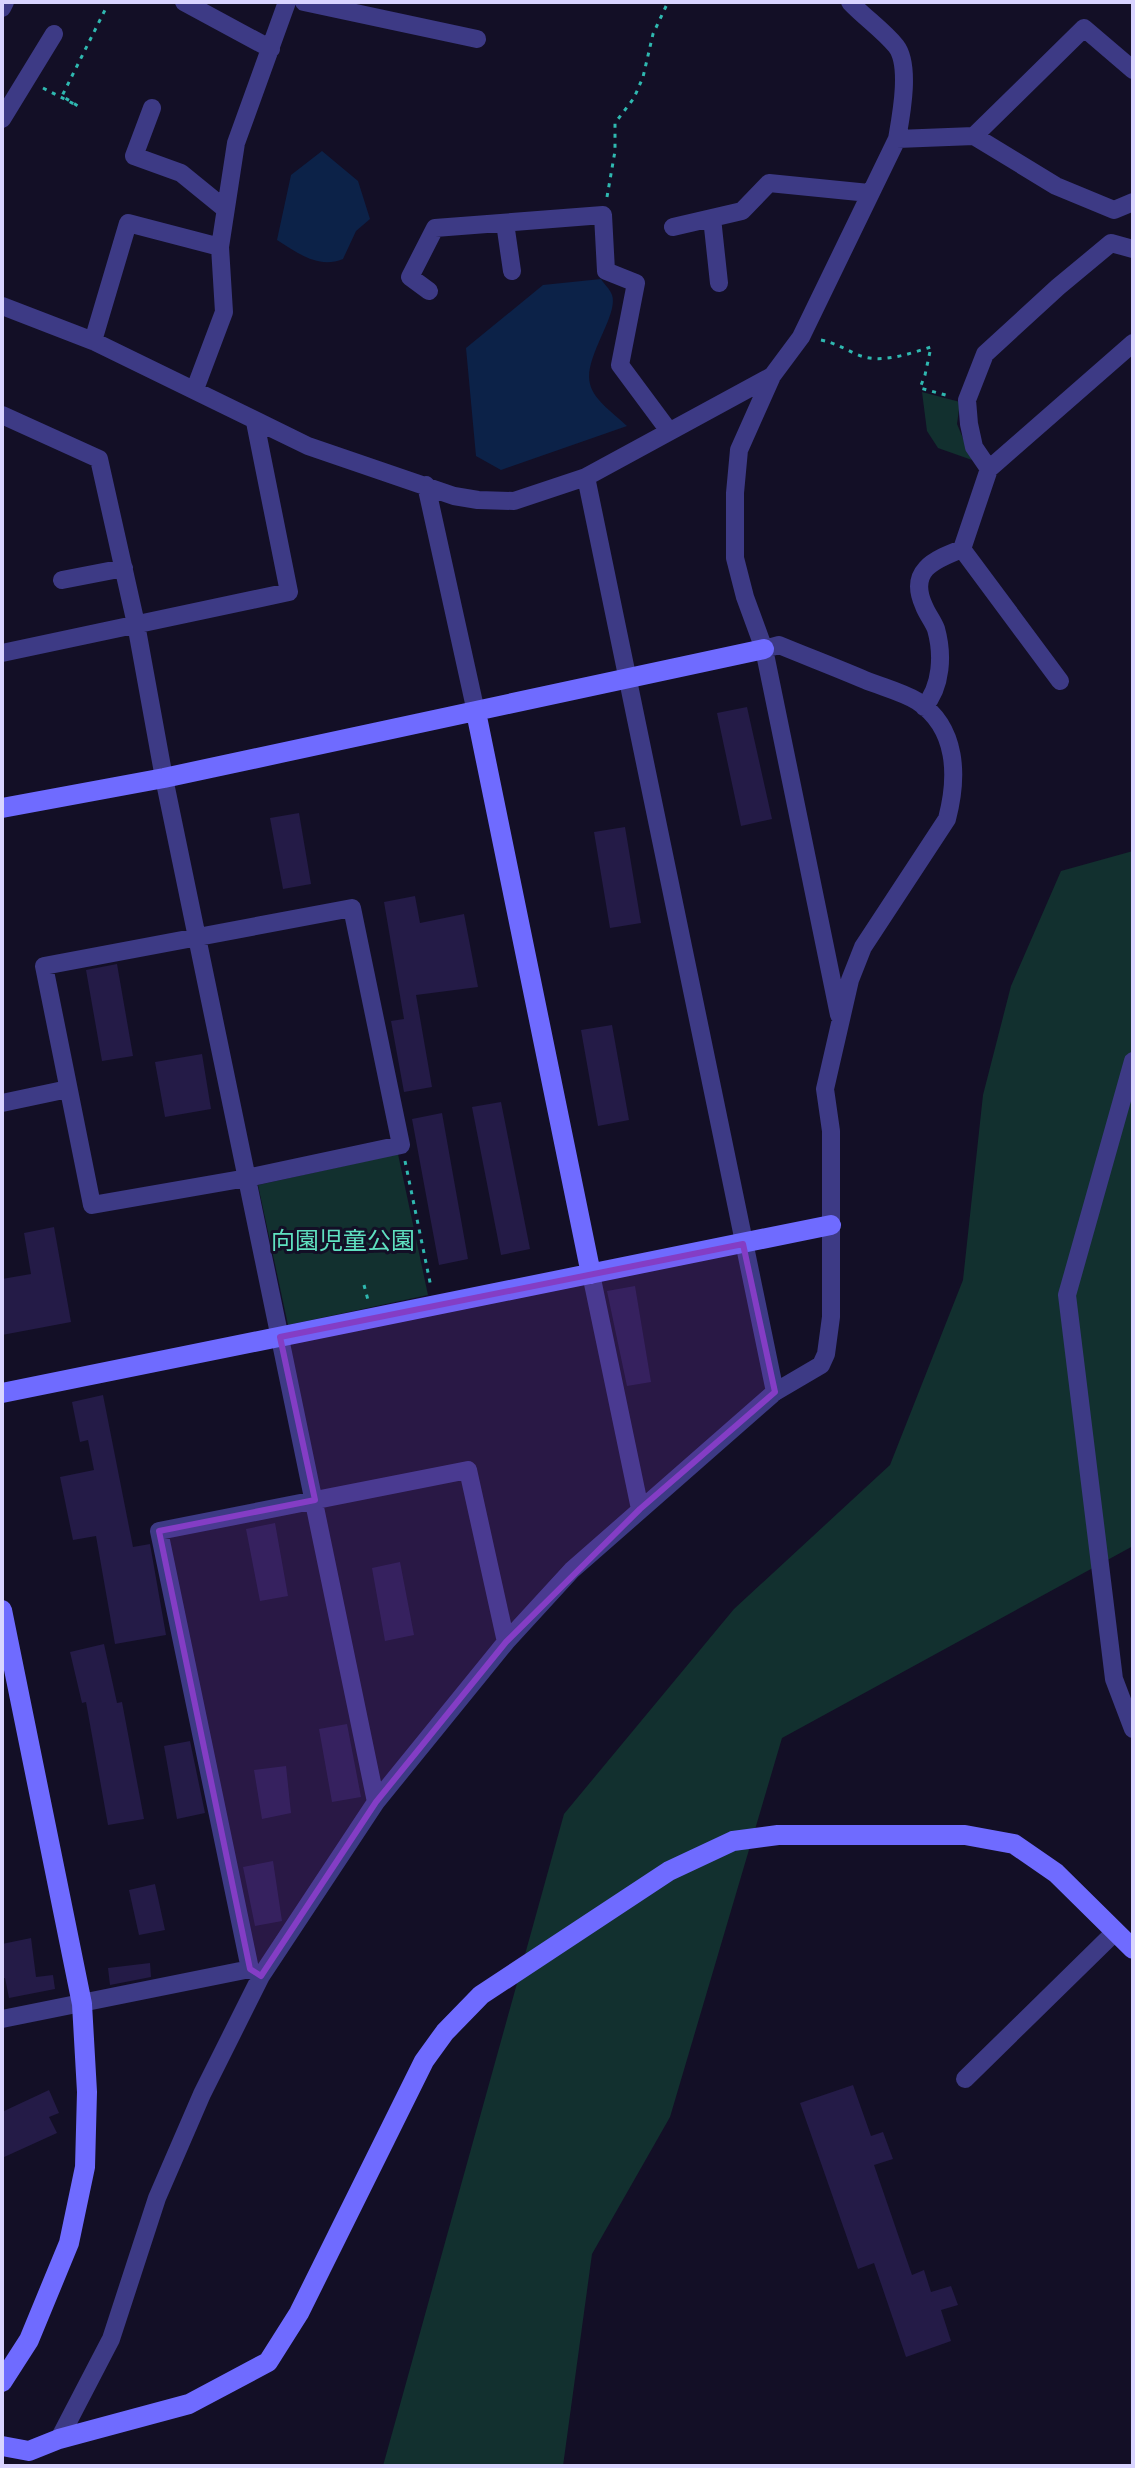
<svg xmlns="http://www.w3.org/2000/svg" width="1135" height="2468" font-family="'Archivo Narrow','Noto Sans JP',sans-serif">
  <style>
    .green { fill: #12302f }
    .water { fill: #0c2248 }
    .building { fill: #241b47 }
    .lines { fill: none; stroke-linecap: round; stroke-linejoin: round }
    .path { stroke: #2fb8b0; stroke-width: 3; stroke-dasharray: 4 6; stroke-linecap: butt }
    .street { stroke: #3d3a85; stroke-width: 18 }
    .secondary { stroke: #6f6bff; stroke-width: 20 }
    .marked { fill: #843dc5; fill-opacity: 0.2; stroke: #843dc5; stroke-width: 6; stroke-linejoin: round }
    .labels { text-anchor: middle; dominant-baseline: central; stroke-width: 6; stroke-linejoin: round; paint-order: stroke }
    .park-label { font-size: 24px; fill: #5fe0c0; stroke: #130f26 }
  </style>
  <rect width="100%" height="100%" fill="#130f26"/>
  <path class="green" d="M922,392L960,402L957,424L972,460L938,448L927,431Z
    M1133,851V1546L782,1738L670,2117L592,2254L563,2466H383L564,1814L734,1609L890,1465L963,1280L983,1095L1011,986L1061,871Z
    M398,1154L428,1295L288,1325L258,1185Z"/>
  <path class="water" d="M322,151L358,181L370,219L356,231L343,259C318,269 298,253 277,240L291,175Z
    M601,279C604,284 610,289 612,295C619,315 583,358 590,384C594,401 616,415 627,426L501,470L476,456L466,348L543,285Z"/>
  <path class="building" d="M747,707L772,819L741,826L717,713Z
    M299,813L311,884L283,889L270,818Z
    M625,827L641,923L610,928L594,832Z
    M415,896L420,923L464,914L478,987L416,995L432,1087L404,1092L391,1021L404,1019L384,902Z
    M117,964L133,1056L102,1061L86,970Z
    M612,1025L629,1120L598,1126L581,1030Z
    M202,1054L211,1109L165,1117L155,1062Z
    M501,1102L530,1249L501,1255L472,1107Z
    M442,1113L468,1259L439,1265L412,1119Z
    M54,1227L71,1322L2,1335V1279L31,1274L24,1233Z
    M635,1286L651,1382L627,1386L607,1291Z
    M103,1395L133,1547L150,1544L166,1635L115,1644L96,1536L73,1540L60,1477L94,1470L88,1440L80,1442L72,1402Z
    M275,1523L288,1596L260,1601L246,1529Z
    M400,1562L414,1635L385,1641L372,1568Z
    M104,1644L117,1703L122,1702L144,1819L108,1825L86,1702L82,1703L70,1652Z
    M347,1724L361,1797L332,1802L319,1729Z
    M190,1741L205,1813L177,1819L164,1746Z
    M286,1766L291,1813L262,1819L254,1770Z
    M273,1861L282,1921L255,1926L243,1867Z
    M155,1884L165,1930L139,1935L129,1890Z
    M31,1938L36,1977L53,1975L55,1989L9,1998L5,1978H2V1944Z
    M150,1963L151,1977L110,1985L108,1968Z
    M853,2085L871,2136L883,2132L893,2159L874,2165L912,2275L924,2270L931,2292L951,2286L958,2305L941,2310L951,2341L906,2357L874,2263L858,2269L800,2103Z
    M49,2090L59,2113L49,2117L57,2133L2,2158V2112Z"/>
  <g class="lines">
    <path class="path" d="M43,88L78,106L62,96L105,10
      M607,197L615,151V123L634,98L643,77L653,34L668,2
      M821,340C835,343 843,348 856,354C879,365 908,354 931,347L925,375L920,388L949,396
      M405,1161L431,1287
      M364,1285L368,1300"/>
    <path class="street" d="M184,2L271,49
      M304,2L477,39
      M2,8L5,2
      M152,108L134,156L181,173L224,208
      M2,119L54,34
      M974,136L1084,28L1133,70
      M897,139L974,136L1056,186L1114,210L1133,202
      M712,218L719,283
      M505,223L512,271
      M673,227L742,211L769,183L869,193
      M429,291L410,277L435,228L603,215L606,271L636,283L620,365L669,431
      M2,306L93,341L308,446L454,496L478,500L514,501L586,477L772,376
      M93,341L128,223L220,247
      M195,389L224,312L220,247L236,143L287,2
      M2,415L99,459L136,624L164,778L376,1802
      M989,469L974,447L969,424L967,400L985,354L1058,287L1111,243L1133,249
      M586,477L775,1392
      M426,485L476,712
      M962,549L1060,681
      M62,580L124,568
      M2,653L289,592L255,422
      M924,707C942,686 943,654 936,629C933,621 927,614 924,606C908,571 933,560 962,549L989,469L1133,343
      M352,908L401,1145L247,1178L92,1205L44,966Z
      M839,1015L764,649L745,597L735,558V493L739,450L772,376L801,337L897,139C901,116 911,65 896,46C883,30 864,17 850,2
      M1133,1061L1067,1295L1114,1679L1133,1729
      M2,1103L68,1089
      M591,1274L640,1509
      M261,1976L250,1969L159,1531L468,1470L506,1642
      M2,2019L250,1969
      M965,2079L1115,1932
      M59,2439L111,2339L157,2198L202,2094L261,1976L376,1802L506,1642L572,1570L775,1392L821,1365L826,1354L831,1317V1131L825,1089L850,980L863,947L947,819C958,777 958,728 917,701C902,692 882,687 865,680C837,668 808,657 779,645L764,649"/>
    <path class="secondary" d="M476,712L591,1274
      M2,808L164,778L764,649
      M2,1393L831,1225
      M2,1610L82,2004L87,2092L85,2167L69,2243L29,2340L2,2382
      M2,2446L29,2451L59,2439L189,2404L268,2362L299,2313L424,2061L445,2032L481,1995L669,1871L733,1841L778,1835H965L1014,1844L1056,1873L1133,1949"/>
  </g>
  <path class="marked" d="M743,1244L775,1392L640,1509L506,1642L376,1802L261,1976L250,1969L159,1531L315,1500L280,1337Z"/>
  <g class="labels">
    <g class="park-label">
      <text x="343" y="1240">向園児童公園</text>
    </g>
  </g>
  <rect width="1135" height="2468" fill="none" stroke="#d9d4ff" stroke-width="8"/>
</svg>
